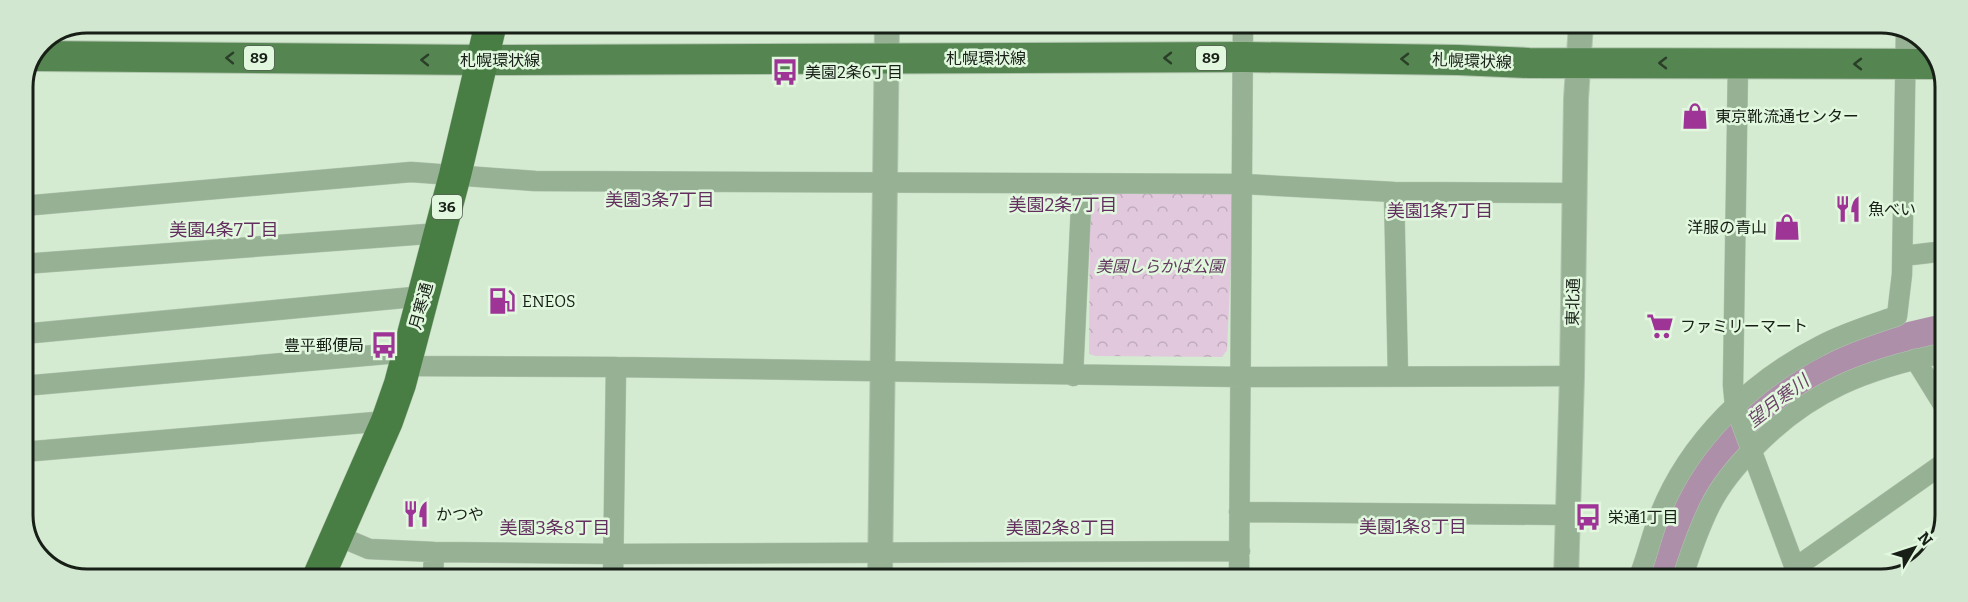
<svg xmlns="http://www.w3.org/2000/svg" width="1968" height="602" font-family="Bitter,'Noto Sans JP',serif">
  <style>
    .forest { fill: url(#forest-crowns) }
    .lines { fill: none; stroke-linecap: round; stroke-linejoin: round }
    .river { stroke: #ad8fa9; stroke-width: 34 }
    .minor-casing { stroke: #b2c5af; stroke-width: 21 }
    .tertiary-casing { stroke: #b2c5af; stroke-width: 26 }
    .primary-casing { stroke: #b2c5af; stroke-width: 32 }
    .trunk-casing { stroke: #b2c5af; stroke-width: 33 }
    .minor { stroke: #97b194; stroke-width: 20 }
    .tertiary { stroke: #97b194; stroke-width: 24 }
    .primary { stroke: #558551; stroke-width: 30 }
    .trunk { stroke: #487d44; stroke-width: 32 }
    .oneway { stroke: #2a3e28 }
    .labels { text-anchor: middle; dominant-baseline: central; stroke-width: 5; stroke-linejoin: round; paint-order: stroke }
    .shield { fill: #e1f8df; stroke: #546052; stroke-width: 1.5 }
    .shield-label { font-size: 15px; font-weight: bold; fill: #171f16 }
    .street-label { font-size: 16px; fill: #171f16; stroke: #e1f8df }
    .poi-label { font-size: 16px; fill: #171f16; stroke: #e1f8df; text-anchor: start }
    .park-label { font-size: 16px; font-style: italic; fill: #62385e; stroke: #e1f8df }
    .neighbourhood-label { font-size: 18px; fill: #632f5f; stroke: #e1f8df }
    .water-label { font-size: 18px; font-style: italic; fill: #6d4268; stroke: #e1f8df }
    .rim { fill: none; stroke: #171f16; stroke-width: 3 }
  </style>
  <defs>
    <pattern id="forest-crowns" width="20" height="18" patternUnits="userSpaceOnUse" patternTransform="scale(1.5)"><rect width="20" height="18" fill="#e1c8dd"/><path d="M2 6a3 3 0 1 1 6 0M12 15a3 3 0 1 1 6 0" fill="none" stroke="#c0abbd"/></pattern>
  </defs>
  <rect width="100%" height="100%" fill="#d4ead1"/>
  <path class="forest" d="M1229,190L1234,196L1227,350L1222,357L1096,356L1089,354L1090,192Z"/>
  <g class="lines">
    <path class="river" d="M1662,579C1673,545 1684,510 1702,477C1712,459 1727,442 1742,428C1803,366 1862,349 1944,331"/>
    <defs>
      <path id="minor" d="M1738,63L1733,385L1735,406L1799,579
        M1394,192L1398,376
        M23,206L411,172L535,181L1243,184L1394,192L1574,193
        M1903,256L1945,251
        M23,264L440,233
        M23,334L424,296
        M1915,359L1944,406
        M405,366L616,367L1241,377L1572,376
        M1073,376L1082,185
        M23,386L409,352
        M23,452L387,421
        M1239,512L1567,515
        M336,535L369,549L434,552L613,554L1240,551
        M1795,568L1944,463
        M433,578L434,552
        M613,578L616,367
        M1239,579L1243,24
        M1638,579C1647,558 1651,536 1660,514C1689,441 1751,381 1820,346C1844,333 1871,325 1897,316L1902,274L1906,30
        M1682,579C1690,554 1698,530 1710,506C1721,484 1737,465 1754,448C1810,390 1867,369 1944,353"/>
      <path id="tertiary" d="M880,578L887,24
        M1566,579L1572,376L1576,99L1581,24"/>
      <path id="primary" d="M35,56L483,60L1244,57L1458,60L1529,63L1938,64"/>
      <path id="trunk" d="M318,578L387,421L400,384L455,175L491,23"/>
    </defs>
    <use href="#minor" class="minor-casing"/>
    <use href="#tertiary" class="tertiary-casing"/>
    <use href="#primary" class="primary-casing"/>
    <use href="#trunk" class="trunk-casing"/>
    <use href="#minor" class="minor"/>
    <use href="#tertiary" class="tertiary"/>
    <use href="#primary" class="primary"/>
    <use href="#trunk" class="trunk"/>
  </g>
  <defs><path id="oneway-chevron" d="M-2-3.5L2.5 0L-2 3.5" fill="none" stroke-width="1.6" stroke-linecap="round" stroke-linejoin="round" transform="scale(1.5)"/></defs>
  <g class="oneway">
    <use href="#oneway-chevron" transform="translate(230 58) rotate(-179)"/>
    <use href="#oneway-chevron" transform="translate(1168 58) rotate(180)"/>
    <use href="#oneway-chevron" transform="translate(1405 59) rotate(-179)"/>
    <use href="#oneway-chevron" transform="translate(425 60) rotate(-179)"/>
    <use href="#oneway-chevron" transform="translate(1663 63) rotate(-180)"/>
    <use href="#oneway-chevron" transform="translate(1858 64) rotate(-180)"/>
  </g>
  <defs>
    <symbol id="bus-bare" viewBox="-9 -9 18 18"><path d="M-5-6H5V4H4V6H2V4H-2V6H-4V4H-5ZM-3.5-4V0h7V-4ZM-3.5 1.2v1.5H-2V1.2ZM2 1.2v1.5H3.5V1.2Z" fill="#9d3496" stroke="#e1f8df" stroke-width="2.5" paint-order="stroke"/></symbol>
    <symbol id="shop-bare" viewBox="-9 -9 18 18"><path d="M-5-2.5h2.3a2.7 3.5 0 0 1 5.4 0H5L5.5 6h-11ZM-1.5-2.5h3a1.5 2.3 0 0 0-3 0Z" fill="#9d3496" stroke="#e1f8df" stroke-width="2.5" paint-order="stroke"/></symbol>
    <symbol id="restaurant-bare" viewBox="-9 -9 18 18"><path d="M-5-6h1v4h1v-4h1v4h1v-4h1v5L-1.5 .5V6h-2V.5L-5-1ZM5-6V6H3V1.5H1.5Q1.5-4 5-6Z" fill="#9d3496" stroke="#e1f8df" stroke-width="2.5" paint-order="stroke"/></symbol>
    <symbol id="fuel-bare" viewBox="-9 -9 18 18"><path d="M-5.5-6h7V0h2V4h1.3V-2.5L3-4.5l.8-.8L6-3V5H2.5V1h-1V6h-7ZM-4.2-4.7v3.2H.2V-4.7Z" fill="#9d3496" stroke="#e1f8df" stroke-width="2.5" paint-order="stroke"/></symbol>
    <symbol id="supermarket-bare" viewBox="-9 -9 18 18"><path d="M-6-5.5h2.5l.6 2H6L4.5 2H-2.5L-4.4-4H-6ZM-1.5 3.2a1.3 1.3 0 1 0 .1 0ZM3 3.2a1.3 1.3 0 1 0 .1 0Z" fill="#9d3496" stroke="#e1f8df" stroke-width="2.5" paint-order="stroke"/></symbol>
  </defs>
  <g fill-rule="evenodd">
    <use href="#bus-bare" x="766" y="53" width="38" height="38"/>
    <use href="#shop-bare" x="1676" y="97" width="38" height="38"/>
    <use href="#restaurant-bare" x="1829" y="190" width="38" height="38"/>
    <use href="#shop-bare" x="1768" y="208" width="38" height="38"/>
    <use href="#fuel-bare" x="483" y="282" width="38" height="38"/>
    <use href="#supermarket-bare" x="1641" y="307" width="38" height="38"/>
    <use href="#bus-bare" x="365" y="326" width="38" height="38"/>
    <use href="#restaurant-bare" x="397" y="495" width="38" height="38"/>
    <use href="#bus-bare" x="1569" y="498" width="38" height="38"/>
  </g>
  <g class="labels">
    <g class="shield">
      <rect x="244" y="46" width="30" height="24" rx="4.5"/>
      <rect x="1196" y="46" width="30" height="24" rx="4.5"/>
      <rect x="432" y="195" width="30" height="24" rx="4.5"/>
    </g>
    <g class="shield-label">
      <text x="259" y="58">89</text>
      <text x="1211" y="58">89</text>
      <text x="447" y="207">36</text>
    </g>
    <g class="street-label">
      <text x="986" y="58">札幌環状線</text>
      <text x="500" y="60">札幌環状線</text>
      <text transform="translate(1472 61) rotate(2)">札幌環状線</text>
      <text transform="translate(1573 302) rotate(-89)">東北通</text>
      <text transform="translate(421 306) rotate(-75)">月寒通</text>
    </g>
    <g class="poi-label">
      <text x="805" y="72">美園2条6丁目</text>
      <text x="1715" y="116">東京靴流通センター</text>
      <text x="1868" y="209">魚べい</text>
      <text x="1767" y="227" text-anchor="end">洋服の青山</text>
      <text x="522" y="301">ENEOS</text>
      <text x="1680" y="326">ファミリーマート</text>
      <text x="364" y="345" text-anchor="end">豊平郵便局</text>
      <text x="436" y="514">かつや</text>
      <text x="1608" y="517">栄通1丁目</text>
    </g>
    <g class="park-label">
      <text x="1160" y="266">美園しらかば公園</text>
    </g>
    <g class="neighbourhood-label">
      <text x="660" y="200">美園3条7丁目</text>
      <text x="1063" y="205">美園2条7丁目</text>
      <text x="1440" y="211">美園1条7丁目</text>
      <text x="224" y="230">美園4条7丁目</text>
      <text x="1413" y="527">美園1条8丁目</text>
      <text x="555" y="528">美園3条8丁目</text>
      <text x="1061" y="528">美園2条8丁目</text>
    </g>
    <g class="water-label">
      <text transform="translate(1778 401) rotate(-38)">望月寒川</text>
    </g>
  </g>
  <path d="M0 0H1968V602H0ZM87 33H1881A54 54 0 0 1 1935 87V515A54 54 0 0 1 1881 569H87A54 54 0 0 1 33 515V87A54 54 0 0 1 87 33Z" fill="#d1e7cf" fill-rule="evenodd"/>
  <path class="rim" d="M87 33H1881A54 54 0 0 1 1935 87V515A54 54 0 0 1 1881 569H87A54 54 0 0 1 33 515V87A54 54 0 0 1 87 33Z"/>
  <g transform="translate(1914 548) rotate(51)" stroke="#e1f8df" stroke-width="4.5" paint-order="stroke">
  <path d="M0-4.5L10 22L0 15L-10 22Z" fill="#171f16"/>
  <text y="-9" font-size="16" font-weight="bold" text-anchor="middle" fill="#171f16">N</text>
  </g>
</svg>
